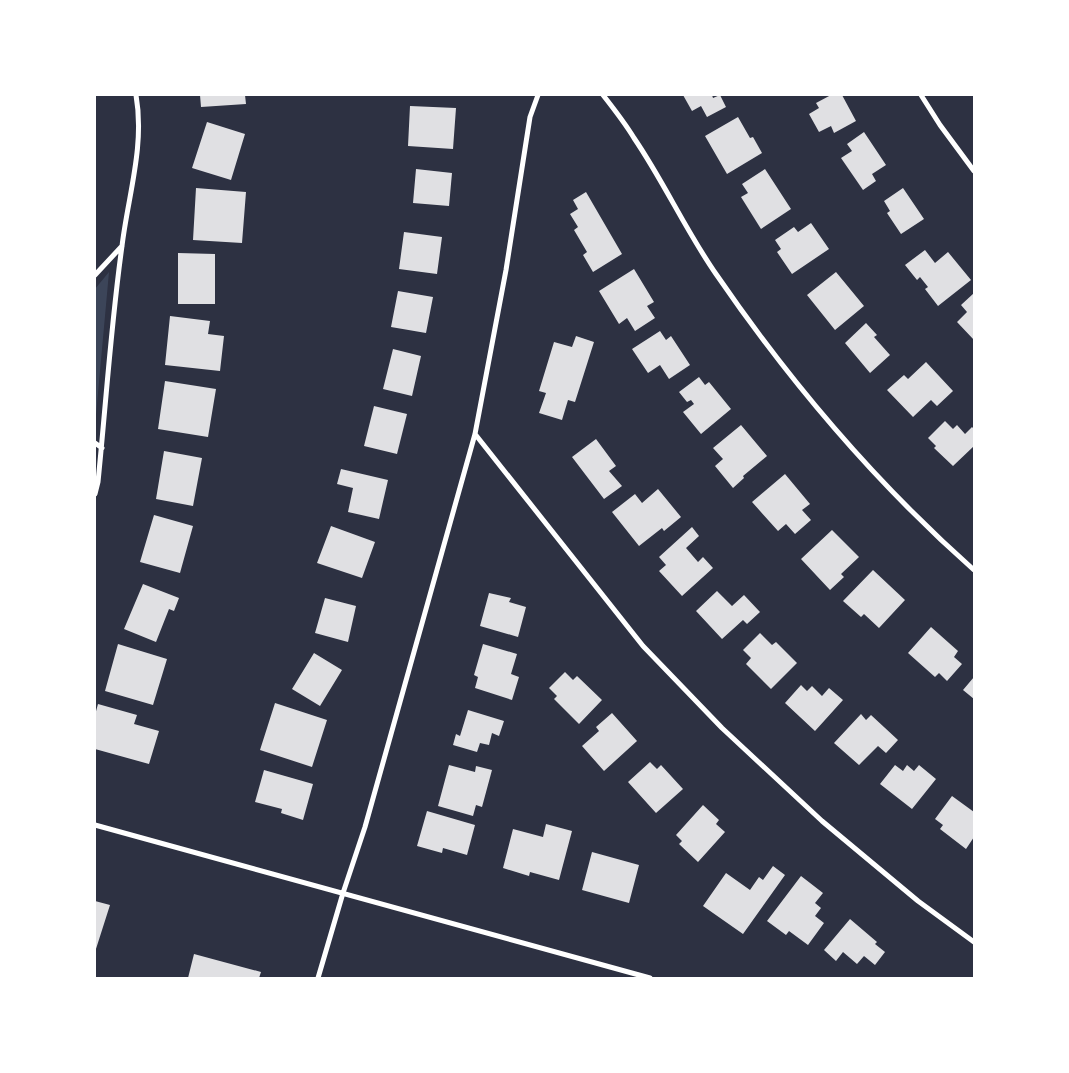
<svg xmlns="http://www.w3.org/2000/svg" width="1069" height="1073" font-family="Overpass,sans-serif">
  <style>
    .green { fill: #3c4559 }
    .building { fill: #e0e0e3 }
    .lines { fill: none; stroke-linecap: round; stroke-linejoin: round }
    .minor { stroke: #fff; stroke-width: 5 }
  </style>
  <rect width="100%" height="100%" fill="#2d3142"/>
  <path class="green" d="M109,272L95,426V289Z"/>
  <path class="building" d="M200,95H245L246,104L201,107Z
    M683,95H712L713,98L720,95L726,107L707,117L701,106L692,111Z
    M831,95H842L856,121L834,133L831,126L819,132L809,114L819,108L816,103Z
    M410,106L456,108L453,149L408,146Z
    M738,117L750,138L753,137L762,153L727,174L705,136Z
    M207,122L245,134L231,180L192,168Z
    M864,132L886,165L872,174L876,181L863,190L841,158L852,151L847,144Z
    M416,169L452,173L449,206L413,203Z
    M765,169L791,209L761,229L741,197L748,193L742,184Z
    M196,188L246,192L242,243L193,240Z
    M903,188L924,219L901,234L887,213L890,211L884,201Z
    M586,192L622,254L593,272L583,255L587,252L574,230L578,227L570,214L578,209L573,200Z
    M811,223L829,249L792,274L777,252L781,249L775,240L794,227L798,232Z
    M404,232L442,237L437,274L399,269Z
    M925,250L935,263L948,252L971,280L938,306L925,289L928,287L920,277L917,280L905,265Z
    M178,253L215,254V304H178Z
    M634,269L654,302L647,306L655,318L635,331L627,318L619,324L599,291Z
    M836,272L864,306L835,330L807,295Z
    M398,291L433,297L426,333L391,327Z
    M974,293V340L957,322L967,312L961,305Z
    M170,316L210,321L208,334L224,336L220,371L165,365Z
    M866,323L877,335L874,337L890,355L870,373L845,343Z
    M660,331L666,340L671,336L690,365L669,379L660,365L648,373L632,349Z
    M576,336L594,342L575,402L568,400L562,420L539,413L546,393L539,391L554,342L572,347Z
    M393,349L421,356L412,396L383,389Z
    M926,362L953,391L937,406L931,400L913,417L887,390L904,375L908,379Z
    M699,377L705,385L709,382L731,409L701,434L683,412L694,404L691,400L687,402L679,392Z
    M165,381L216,389L208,437L158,429Z
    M374,406L407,414L397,454L364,446Z
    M945,421L953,429L957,425L965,434L972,427L974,429V446L953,466L934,448L936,446L928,438Z
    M741,425L767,456L743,476L744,478L733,488L715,466L723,459L713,448Z
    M596,439L616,466L609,471L622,486L604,499L572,457Z
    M164,451L202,458L193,506L156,499Z
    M341,469L388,480L379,519L348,512L353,488L337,484Z
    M785,474L810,504L802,510L811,520L795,534L786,524L778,531L752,502Z
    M658,489L681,517L664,531L662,528L639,546L612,512L635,494L642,503Z
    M154,515L193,526L180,573L140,562Z
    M331,526L375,542L362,578L317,563Z
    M692,527L699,536L686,548L698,562L703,557L713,568L682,596L659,571L666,565L659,557Z
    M832,530L859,557L841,574L844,577L830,590L801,559Z
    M873,570L905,600L879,628L864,614L861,617L843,601Z
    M143,584L179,598L174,611L169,609L156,642L124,629Z
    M717,591L732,606L744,595L760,612L747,624L743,620L722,639L696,611Z
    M489,593L511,598L509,602L526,607L518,637L480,626Z
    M325,598L356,606L348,642L315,633Z
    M931,627L958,651L954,657L962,664L947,681L939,673L935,677L908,653Z
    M760,633L772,645L776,642L797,663L771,689L746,664L751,658L743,650Z
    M118,644L167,659L153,705L105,691Z
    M483,644L517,654L511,674L519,677L512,700L475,688L478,677L474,675Z
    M314,653L342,670L320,706L292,689Z
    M565,672L573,680L577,676L602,700L579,724L554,699L557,696L549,688Z
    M974,677V699L963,690Z
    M801,685L807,691L812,686L822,696L829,688L843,700L815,731L785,703Z
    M275,703L327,720L312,767L260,750Z
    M98,704L137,715L134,724L159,731L149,764L95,749V715Z
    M468,710L504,721L499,736L492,733L489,745L480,743L477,752L453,745L456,734L460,736Z
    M612,713L637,741L604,771L582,746L599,731L596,727Z
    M861,714L866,720L871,715L898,740L886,753L878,746L859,765L834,743Z
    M650,762L657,769L661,765L683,789L656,813L628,782Z
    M449,765L475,772L476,766L492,770L482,807L476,805L473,816L438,806Z
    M895,765L903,771L907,765L914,771L919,765L936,779L912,809L880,784Z
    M264,770L313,784L303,820L281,813L282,809L255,802Z
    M952,796L974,812V837L966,849L940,829L943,825L935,819Z
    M703,805L719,820L716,824L725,832L698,862L679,844L682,841L676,835Z
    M427,811L475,825L467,855L443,848L442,853L417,846Z
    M546,824L572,831L559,880L530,872L529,876L503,868L513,829L543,837Z
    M592,852L639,865L629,903L582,890Z
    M773,866L785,875L743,934L703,906L726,873L750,890L759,877L763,880Z
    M801,876L823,893L815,903L821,908L815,916L824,923L808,945L789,931L786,935L767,921Z
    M95,901L110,905L95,952Z
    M850,919L877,942L875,944L885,952L875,965L864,956L857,964L843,952L836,961L824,950Z
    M194,954L261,972L259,978H188Z"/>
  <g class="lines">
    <path class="minor" d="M603,95C614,109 625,123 634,138C664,182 686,231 716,274C790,382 876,483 974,570
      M921,95L940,125L974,171
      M95,275L122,246
      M475,434L643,646L722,728L822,821L918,901L974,942
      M95,443L102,448
      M95,494L98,482C106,403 111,324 122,246C128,196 145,146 136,95
      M95,825L650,978
      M318,978L343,893L365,827L475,434L506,270L530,117L538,95"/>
  </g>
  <rect width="1069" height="1073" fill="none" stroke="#ffffff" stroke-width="192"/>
</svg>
